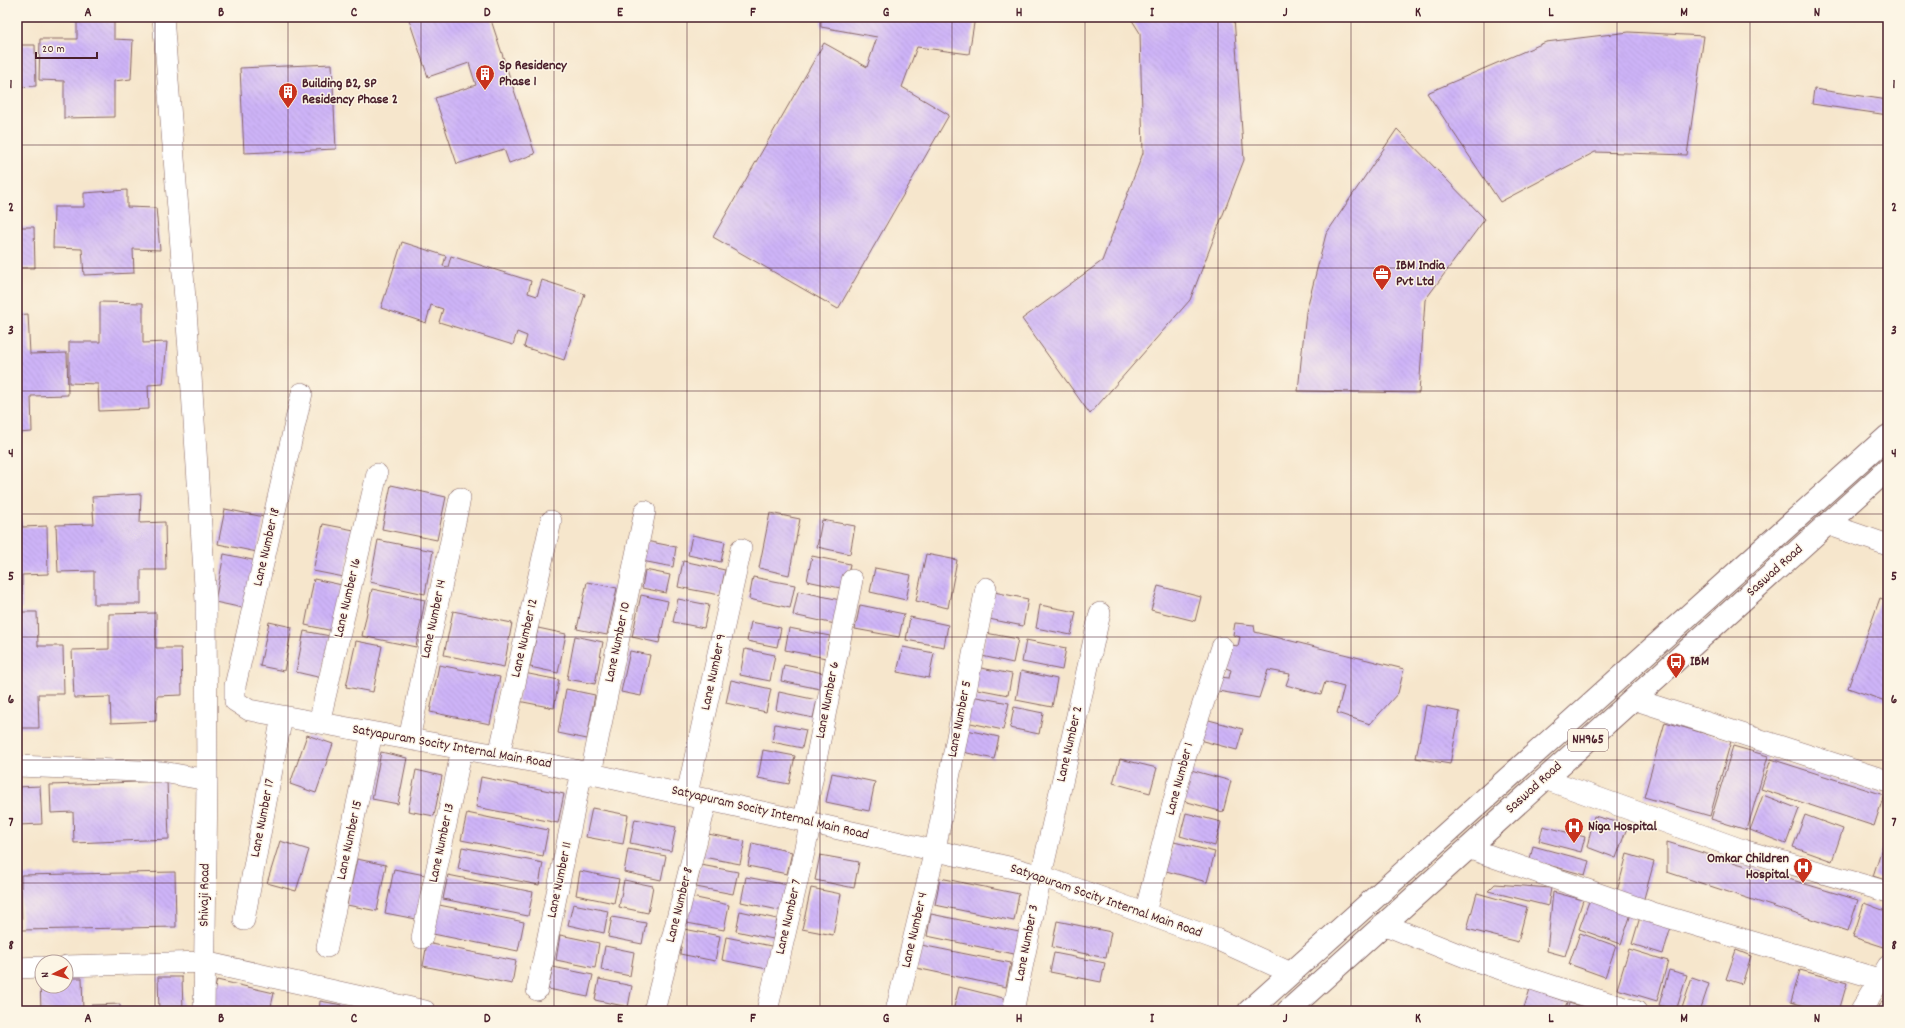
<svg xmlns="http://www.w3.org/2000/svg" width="1905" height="1028" font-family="Dekko,sans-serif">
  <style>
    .building { fill: url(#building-back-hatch) }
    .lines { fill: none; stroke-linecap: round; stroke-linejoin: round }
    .minor-casing { stroke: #866563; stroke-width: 22 }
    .trunk-casing { stroke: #866563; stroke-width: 24 }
    .minor { stroke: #fff; stroke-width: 21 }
    .trunk { stroke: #fff; stroke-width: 22 }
    .grid { fill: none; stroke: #4a1f2b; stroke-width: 1; stroke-opacity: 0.55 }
    .labels { text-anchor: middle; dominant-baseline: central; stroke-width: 3; stroke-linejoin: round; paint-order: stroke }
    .shield { fill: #fcf5e5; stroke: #7f5f63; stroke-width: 1 }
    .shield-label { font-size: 13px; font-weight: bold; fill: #4a1f2b }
    .poi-label { font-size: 14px; font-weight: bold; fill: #4a1f2b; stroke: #fcf5e5; text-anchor: start }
    .street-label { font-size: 14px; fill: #4a1f2b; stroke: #fcf5e5 }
    .neatline { fill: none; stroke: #4a1f2b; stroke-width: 1.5 }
    .grid-label { font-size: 13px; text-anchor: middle; font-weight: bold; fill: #4a1f2b }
  </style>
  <defs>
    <pattern id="building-back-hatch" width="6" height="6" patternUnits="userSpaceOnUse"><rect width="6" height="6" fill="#ceb4f8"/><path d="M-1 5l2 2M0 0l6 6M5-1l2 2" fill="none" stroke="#b29ad5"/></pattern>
  </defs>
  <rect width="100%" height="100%" fill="#fcf5e5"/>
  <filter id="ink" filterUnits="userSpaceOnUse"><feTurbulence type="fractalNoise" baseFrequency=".025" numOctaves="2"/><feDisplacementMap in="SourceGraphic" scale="8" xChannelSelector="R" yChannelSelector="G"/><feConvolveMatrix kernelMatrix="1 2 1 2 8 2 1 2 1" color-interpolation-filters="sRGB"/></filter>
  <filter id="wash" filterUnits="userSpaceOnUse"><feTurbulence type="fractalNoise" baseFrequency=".012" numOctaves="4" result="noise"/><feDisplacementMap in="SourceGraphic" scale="16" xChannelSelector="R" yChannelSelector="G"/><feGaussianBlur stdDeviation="0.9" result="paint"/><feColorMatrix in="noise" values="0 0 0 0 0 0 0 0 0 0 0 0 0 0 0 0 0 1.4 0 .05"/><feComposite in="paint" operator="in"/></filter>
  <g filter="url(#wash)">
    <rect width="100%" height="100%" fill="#f6e6cc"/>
    <g id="blocks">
      <path class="building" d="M77,17H114V39L133,40L131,79L114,81V117L64,118V81L39,80L40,39H77Z
        M238,17H267V18L238,20Z
        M408,17H490L535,154L509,163L504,149L457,164L435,98L476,85L469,63L428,77Z
        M821,17H975L969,54L917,47L902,87L949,115L838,309L713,237L824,43L867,67L877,37L821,27Z
        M1130,17H1234L1244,160L1190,300L1090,414L1022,319L1102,261L1143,153L1140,33Z
        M1629,32L1704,36L1687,155L1595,152L1500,202L1427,93L1546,42Z
        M17,45H35L36,86L17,87Z
        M332,64L336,149L244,153L240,68Z
        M1814,89L1888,100V115L1812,104Z
        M1397,129L1485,219L1425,300L1419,393L1298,391L1306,312L1326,234Z
        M127,190V207L156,208L160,250L133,249L134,273L84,275L82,249L53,248L54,207H84V193Z
        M17,227H34L35,268H17Z
        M402,242L446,256L443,266L448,267L451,256L531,281L528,293L537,296L542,280L585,294L564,360L524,347L527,336L517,332L513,345L439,322L443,309L431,305L426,323L381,308Z
        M100,302L143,303V343L167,342L163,384L148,385L149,409L99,411L98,384L69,383V342H100Z
        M28,314L30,354L67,353L68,395L31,396L32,432L17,433V315Z
        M391,485L446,497L437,540L382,529Z
        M141,494L140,523L165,522L166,570H141V604H94V571L58,572L56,525L94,524L92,497Z
        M17,498H20L22,527L47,526L48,574L22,575V608H17Z
        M225,509L264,517L257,552L218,544Z
        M770,513L800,519L789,575L759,568Z
        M822,520L855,526L850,554L817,547Z
        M323,524L354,530L344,577L313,571Z
        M692,535L725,542L721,562L688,555Z
        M378,540L433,551L425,594L370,582Z
        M646,541L676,547L673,567L642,561Z
        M224,554L257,561L248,609L215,602Z
        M926,554L957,560L948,608L916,601Z
        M812,556L850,564L845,589L807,581Z
        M683,561L725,570L720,595L678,587Z
        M875,568L911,575L906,600L870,592Z
        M645,570L670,575L666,593L642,588Z
        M753,577L795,585L790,608L749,599Z
        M314,579L342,585L333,631L305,625Z
        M587,582L617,588L607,635L577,629Z
        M1158,586L1201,597L1195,621L1151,610Z
        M372,589L425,600L416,647L362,636Z
        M798,591L840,600L835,624L793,615Z
        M994,592L1028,599L1023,626L989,619Z
        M641,595L668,601L659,643L632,637Z
        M1880,598L1888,601V702L1848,688Z
        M678,599L709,605L704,628L673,622Z
        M860,605L904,614L899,637L855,629Z
        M1040,605L1076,612L1071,635L1036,628Z
        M453,611L512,623L504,667L444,655Z
        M17,612H37L38,646H63L64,694H38L39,728H17Z
        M156,613V648H181L182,695L157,696L156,721L111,723L110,697L74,698L72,650L109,649V614Z
        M910,617L948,625L944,647L906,640Z
        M269,622L292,627L284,671L260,666Z
        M751,622L781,628L777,647L747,641Z
        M1235,623L1254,625L1255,632L1404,669L1398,693L1370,724L1337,713L1344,687L1325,682L1321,695L1286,685L1290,674L1268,670L1259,698L1218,691L1220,677L1229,678L1231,670L1223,667L1231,645L1238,646L1240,637L1233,635Z
        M538,628L566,634L558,673L530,667Z
        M789,628L830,636L826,658L785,650Z
        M304,631L330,636L322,678L296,672Z
        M986,633L1018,639L1013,663L982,656Z
        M575,636L603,642L595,684L567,679Z
        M1026,640L1066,648L1062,670L1022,662Z
        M356,641L382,646L373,692L346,687Z
        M903,647L934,653L929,678L897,672Z
        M745,649L775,655L770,681L740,675Z
        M630,651L650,655L641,696L621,692Z
        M439,665L500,677L490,724L430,712Z
        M784,665L823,673L820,689L781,681Z
        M976,667L1012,674L1008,695L972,688Z
        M1021,671L1057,679L1052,707L1016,700Z
        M524,673L559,680L554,708L518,701Z
        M731,680L771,689L766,712L726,703Z
        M566,689L595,695L587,739L558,733Z
        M779,692L817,700L813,718L776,710Z
        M971,696L1009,703L1003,730L966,722Z
        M1426,705L1460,712L1450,764L1416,758Z
        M1014,707L1043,713L1039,734L1010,728Z
        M1205,719L1243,729L1237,750L1199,740Z
        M1665,722L1731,741L1710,816L1644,797Z
        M775,724L806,730L802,748L772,742Z
        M967,730L999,737L994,759L963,752Z
        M307,735L333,744L316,793L290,784Z
        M1733,746L1768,756L1747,830L1711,819Z
        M763,750L795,756L789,784L758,778Z
        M381,752L407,758L398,804L372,799Z
        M1120,759L1157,768L1150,793L1113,783Z
        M1771,759L1884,795L1874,826L1761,789Z
        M416,770L442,776L434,816L408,811Z
        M1191,770L1231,781L1223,812L1184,801Z
        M832,773L875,782L869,811L826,802Z
        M481,777L564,794L558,823L476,807Z
        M167,781L169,839L74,843L73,812L51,813L50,785Z
        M40,786L42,824L19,825L17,787Z
        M1763,795L1799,809L1786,844L1750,830Z
        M592,808L628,815L623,844L586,837Z
        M467,813L548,830L543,856L461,840Z
        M1186,813L1221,822L1215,846L1180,836Z
        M1805,815L1843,829L1832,861L1793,847Z
        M1594,816L1628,825L1616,858L1587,847Z
        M635,819L676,827L671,851L630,843Z
        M1543,826L1585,837L1581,852L1539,841Z
        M708,834L745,841L740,864L703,857Z
        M280,841L309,850L296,891L267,883Z
        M1174,842L1215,852L1207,882L1166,871Z
        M1667,842L1858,900L1848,931L1667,872Z
        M1884,842L1888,843V881L1873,876Z
        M752,843L792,852L787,874L748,866Z
        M1533,846L1589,861L1585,875L1530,860Z
        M462,847L543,863L539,885L458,869Z
        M628,849L666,856L661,880L624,872Z
        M1627,854L1654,862L1643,902L1616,895Z
        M820,855L859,862L854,888L815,880Z
        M357,859L386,865L377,911L347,905Z
        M701,865L738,872L733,894L696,887Z
        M394,869L425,875L416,919L385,913Z
        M580,871L619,879L614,903L576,895Z
        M175,872L176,927L22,930L21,875Z
        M448,875L533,892L528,916L443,899Z
        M746,877L788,885L783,911L741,902Z
        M940,878L1019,894L1014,921L935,905Z
        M624,880L653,886L648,913L619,907Z
        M1495,884L1551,888L1548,906L1488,891Z
        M811,888L841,894L833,935L802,929Z
        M1553,892L1583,900L1565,956L1547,951Z
        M1477,893L1527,907L1518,942L1467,929Z
        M687,896L729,905L724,930L682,922Z
        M1591,896L1632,911L1621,944L1579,929Z
        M1864,903L1888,912V935L1884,947L1853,937Z
        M573,904L608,911L604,933L568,925Z
        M439,905L524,922L518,951L433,934Z
        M740,911L777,919L773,939L736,931Z
        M931,914L1024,933L1019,955L927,936Z
        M612,917L646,923L642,944L608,937Z
        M1640,917L1671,927L1663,954L1632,944Z
        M1057,921L1111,932L1106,958L1052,947Z
        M684,929L720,936L715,961L680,954Z
        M1580,933L1616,946L1605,977L1569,964Z
        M560,935L599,943L595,968L556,960Z
        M726,937L776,947L772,970L722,960Z
        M427,943L516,961L512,984L423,966Z
        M921,945L1011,963L1006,987L916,968Z
        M605,946L634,952L630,976L601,970Z
        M1629,949L1668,961L1657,1001L1617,989Z
        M1736,950L1751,956L1742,984L1726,979Z
        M1054,953L1105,963L1101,982L1050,972Z
        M553,967L593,975L588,997L548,989Z
        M1669,970L1687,975L1676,1011L1659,1005Z
        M1800,970L1847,983L1839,1011H1821L1791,1002Z
        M158,977H182L183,1011H159Z
        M66,978H82L83,1011H41L40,979H42V986H66Z
        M1692,978L1709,984L1700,1011H1681Z
        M599,979L632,986L628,1007L595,1000Z
        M217,980L274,993L270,1011H209Z
        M959,987L1007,999L1004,1011H953Z
        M1530,989L1567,1002L1564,1011H1523Z
        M320,1001L342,1005V1011H319Z
        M1882,1001L1888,1003V1011H1877Z
        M1569,1003L1595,1011H1567Z
        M120,1004V1011H91V1005Z"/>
    </g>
  </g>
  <g filter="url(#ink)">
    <use href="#blocks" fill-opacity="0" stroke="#866563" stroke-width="1"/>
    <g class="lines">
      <defs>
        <path id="minor" d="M163,17L191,376L206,601L207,780L204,1011
          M302,393L235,686V701L249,710L552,765L1013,868L1041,876L1216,939L1291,973
          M1827,524L1888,545
          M1633,699L1888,781
          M319,723L377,474
          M409,739L460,498
          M499,755L551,521
          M17,766L163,772L207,780
          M591,773L645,511
          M1545,779L1743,850L1888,892
          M687,794L741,549
          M804,820L852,580
          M1468,848L1650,912L1879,979
          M1145,913L1184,761L1222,647
          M244,920L282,716
          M1383,924L1473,960L1565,990L1636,1011
          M422,938L462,749
          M327,947L372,733
          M66,966L204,962L425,1011
          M17,968L42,967
          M537,990L582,771
          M654,1011L707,799
          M767,1011L811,822
          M896,1011L935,850L986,588
          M1013,1011L1041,876L1100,613
          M1861,1011L1888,966"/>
        <path id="trunk" d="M1249,1011L1888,436
          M1288,1011L1888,469"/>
      </defs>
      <use href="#minor" class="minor-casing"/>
      <use href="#trunk" class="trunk-casing"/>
      <use href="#minor" class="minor"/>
      <use href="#trunk" class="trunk"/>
    </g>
  </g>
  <path class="grid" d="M155,17V1011M288,17V1011M421,17V1011M554,17V1011M687,17V1011M820,17V1011M952,17V1011M1085,17V1011M1218,17V1011M1351,17V1011M1484,17V1011M1617,17V1011M1750,17V1011M17,145H1888M17,268H1888M17,391H1888M17,514H1888M17,637H1888M17,760H1888M17,883H1888"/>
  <defs>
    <symbol id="building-pin" viewBox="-11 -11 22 30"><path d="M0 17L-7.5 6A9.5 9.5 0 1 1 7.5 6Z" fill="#c8321e" stroke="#fcf5e5"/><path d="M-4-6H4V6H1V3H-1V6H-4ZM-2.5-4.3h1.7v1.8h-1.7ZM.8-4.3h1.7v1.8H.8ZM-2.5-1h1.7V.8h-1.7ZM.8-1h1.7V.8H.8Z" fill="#fff"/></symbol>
    <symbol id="office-pin" viewBox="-11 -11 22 30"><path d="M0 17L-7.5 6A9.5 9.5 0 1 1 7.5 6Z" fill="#c8321e" stroke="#fcf5e5"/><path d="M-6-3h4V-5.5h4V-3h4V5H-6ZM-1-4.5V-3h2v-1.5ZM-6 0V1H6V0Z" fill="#fff"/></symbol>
    <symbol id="bus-pin" viewBox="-11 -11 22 30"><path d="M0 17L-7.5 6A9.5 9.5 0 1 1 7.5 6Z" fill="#c8321e" stroke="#fcf5e5"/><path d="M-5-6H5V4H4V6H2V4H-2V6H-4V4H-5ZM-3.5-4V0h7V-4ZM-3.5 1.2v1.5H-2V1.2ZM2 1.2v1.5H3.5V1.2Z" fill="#fff"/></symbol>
    <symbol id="hospital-pin" viewBox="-11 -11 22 30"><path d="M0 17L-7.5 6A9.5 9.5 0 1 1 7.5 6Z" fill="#c8321e" stroke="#fcf5e5"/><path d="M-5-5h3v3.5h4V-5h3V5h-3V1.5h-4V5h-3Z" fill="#fff"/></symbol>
  </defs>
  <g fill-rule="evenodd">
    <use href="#building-pin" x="474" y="63" width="22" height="30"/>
    <use href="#building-pin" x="277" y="81" width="22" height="30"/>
    <use href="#office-pin" x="1371" y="263" width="22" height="30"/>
    <use href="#bus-pin" x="1665" y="651" width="22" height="30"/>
    <use href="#hospital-pin" x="1563" y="816" width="22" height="30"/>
    <use href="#hospital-pin" x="1792" y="856" width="22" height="30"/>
  </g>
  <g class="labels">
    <rect class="shield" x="1568" y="729" width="40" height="22" rx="3"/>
    <g class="shield-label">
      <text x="1588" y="740">NH965</text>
    </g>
    <g class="poi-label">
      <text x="499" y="66">Sp Residency<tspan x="499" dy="16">Phase 1</tspan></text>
      <text x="302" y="84">Building B2, SP<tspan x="302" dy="16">Residency Phase 2</tspan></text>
      <text x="1396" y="266">IBM India<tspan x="1396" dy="16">Pvt Ltd</tspan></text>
      <text x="1690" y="662">IBM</text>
      <text x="1588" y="827">Niga Hospital</text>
      <text x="1789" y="859" text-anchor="end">Omkar Children<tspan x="1789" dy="16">Hospital</tspan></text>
    </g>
    <g class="street-label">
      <text transform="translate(267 547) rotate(-77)">Lane Number 18</text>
      <text transform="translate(1775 571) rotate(-42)">Saswad Road</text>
      <text transform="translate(348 598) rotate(-77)">Lane Number 16</text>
      <text transform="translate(434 619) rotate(-78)">Lane Number 14</text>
      <text transform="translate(525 638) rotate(-77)">Lane Number 12</text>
      <text transform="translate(618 642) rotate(-78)">Lane Number 10</text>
      <text transform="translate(714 672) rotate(-78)">Lane Number 9</text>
      <text transform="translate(828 700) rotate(-79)">Lane Number 6</text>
      <text transform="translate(960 719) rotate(-79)">Lane Number 5</text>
      <text transform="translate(1070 744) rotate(-77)">Lane Number 2</text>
      <text transform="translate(452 747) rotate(10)">Satyapuram Socity Internal Main Road</text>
      <text transform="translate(1180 779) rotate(-75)">Lane Number 1</text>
      <text transform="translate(1534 788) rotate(-42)">Saswad Road</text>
      <text transform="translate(770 813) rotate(13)">Satyapuram Socity Internal Main Road</text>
      <text transform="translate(263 818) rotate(-79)">Lane Number 17</text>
      <text transform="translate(350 840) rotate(-78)">Lane Number 15</text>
      <text transform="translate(442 843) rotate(-78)">Lane Number 13</text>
      <text transform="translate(560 880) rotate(-78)">Lane Number 11</text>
      <text transform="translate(205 895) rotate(-89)">Shivaji Road</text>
      <text transform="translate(1106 901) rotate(19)">Satyapuram Socity Internal Main Road</text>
      <text transform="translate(680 905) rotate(-76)">Lane Number 8</text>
      <text transform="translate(789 917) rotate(-77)">Lane Number 7</text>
      <text transform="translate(915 930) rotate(-77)">Lane Number 4</text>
      <text transform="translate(1027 943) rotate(-79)">Lane Number 3</text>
    </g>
  </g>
  <rect width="1905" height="1028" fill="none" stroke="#fcf5e5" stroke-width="44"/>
  <g transform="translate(54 974) rotate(264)"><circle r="19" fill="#fcf5e5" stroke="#b59f9b"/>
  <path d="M0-3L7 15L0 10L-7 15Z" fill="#c8321e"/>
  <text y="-6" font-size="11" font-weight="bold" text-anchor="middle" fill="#4a1f2b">N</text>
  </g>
  <path d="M36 52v6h61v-6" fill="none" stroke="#4a1f2b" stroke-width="2"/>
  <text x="42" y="52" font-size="12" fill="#4a1f2b" stroke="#fcf5e5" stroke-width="3" paint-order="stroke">20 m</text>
  <rect x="22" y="22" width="1861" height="984" class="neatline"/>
  <g class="grid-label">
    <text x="88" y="16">A</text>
    <text x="221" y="16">B</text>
    <text x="354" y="16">C</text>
    <text x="487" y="16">D</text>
    <text x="620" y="16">E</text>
    <text x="753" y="16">F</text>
    <text x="886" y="16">G</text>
    <text x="1019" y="16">H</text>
    <text x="1152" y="16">I</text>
    <text x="1285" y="16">J</text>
    <text x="1418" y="16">K</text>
    <text x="1551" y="16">L</text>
    <text x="1684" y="16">M</text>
    <text x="1817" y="16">N</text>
    <text x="11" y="88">1</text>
    <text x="1894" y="88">1</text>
    <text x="11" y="211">2</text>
    <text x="1894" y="211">2</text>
    <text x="11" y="334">3</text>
    <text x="1894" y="334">3</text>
    <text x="11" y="457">4</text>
    <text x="1894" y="457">4</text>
    <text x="11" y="580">5</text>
    <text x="1894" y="580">5</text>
    <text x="11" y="703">6</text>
    <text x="1894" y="703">6</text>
    <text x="11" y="826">7</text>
    <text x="1894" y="826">7</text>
    <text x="11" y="949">8</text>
    <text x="1894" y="949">8</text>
    <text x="88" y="1022">A</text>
    <text x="221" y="1022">B</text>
    <text x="354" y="1022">C</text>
    <text x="487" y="1022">D</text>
    <text x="620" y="1022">E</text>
    <text x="753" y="1022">F</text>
    <text x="886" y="1022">G</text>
    <text x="1019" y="1022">H</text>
    <text x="1152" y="1022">I</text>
    <text x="1285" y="1022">J</text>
    <text x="1418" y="1022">K</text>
    <text x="1551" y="1022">L</text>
    <text x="1684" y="1022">M</text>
    <text x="1817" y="1022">N</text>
  </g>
</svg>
